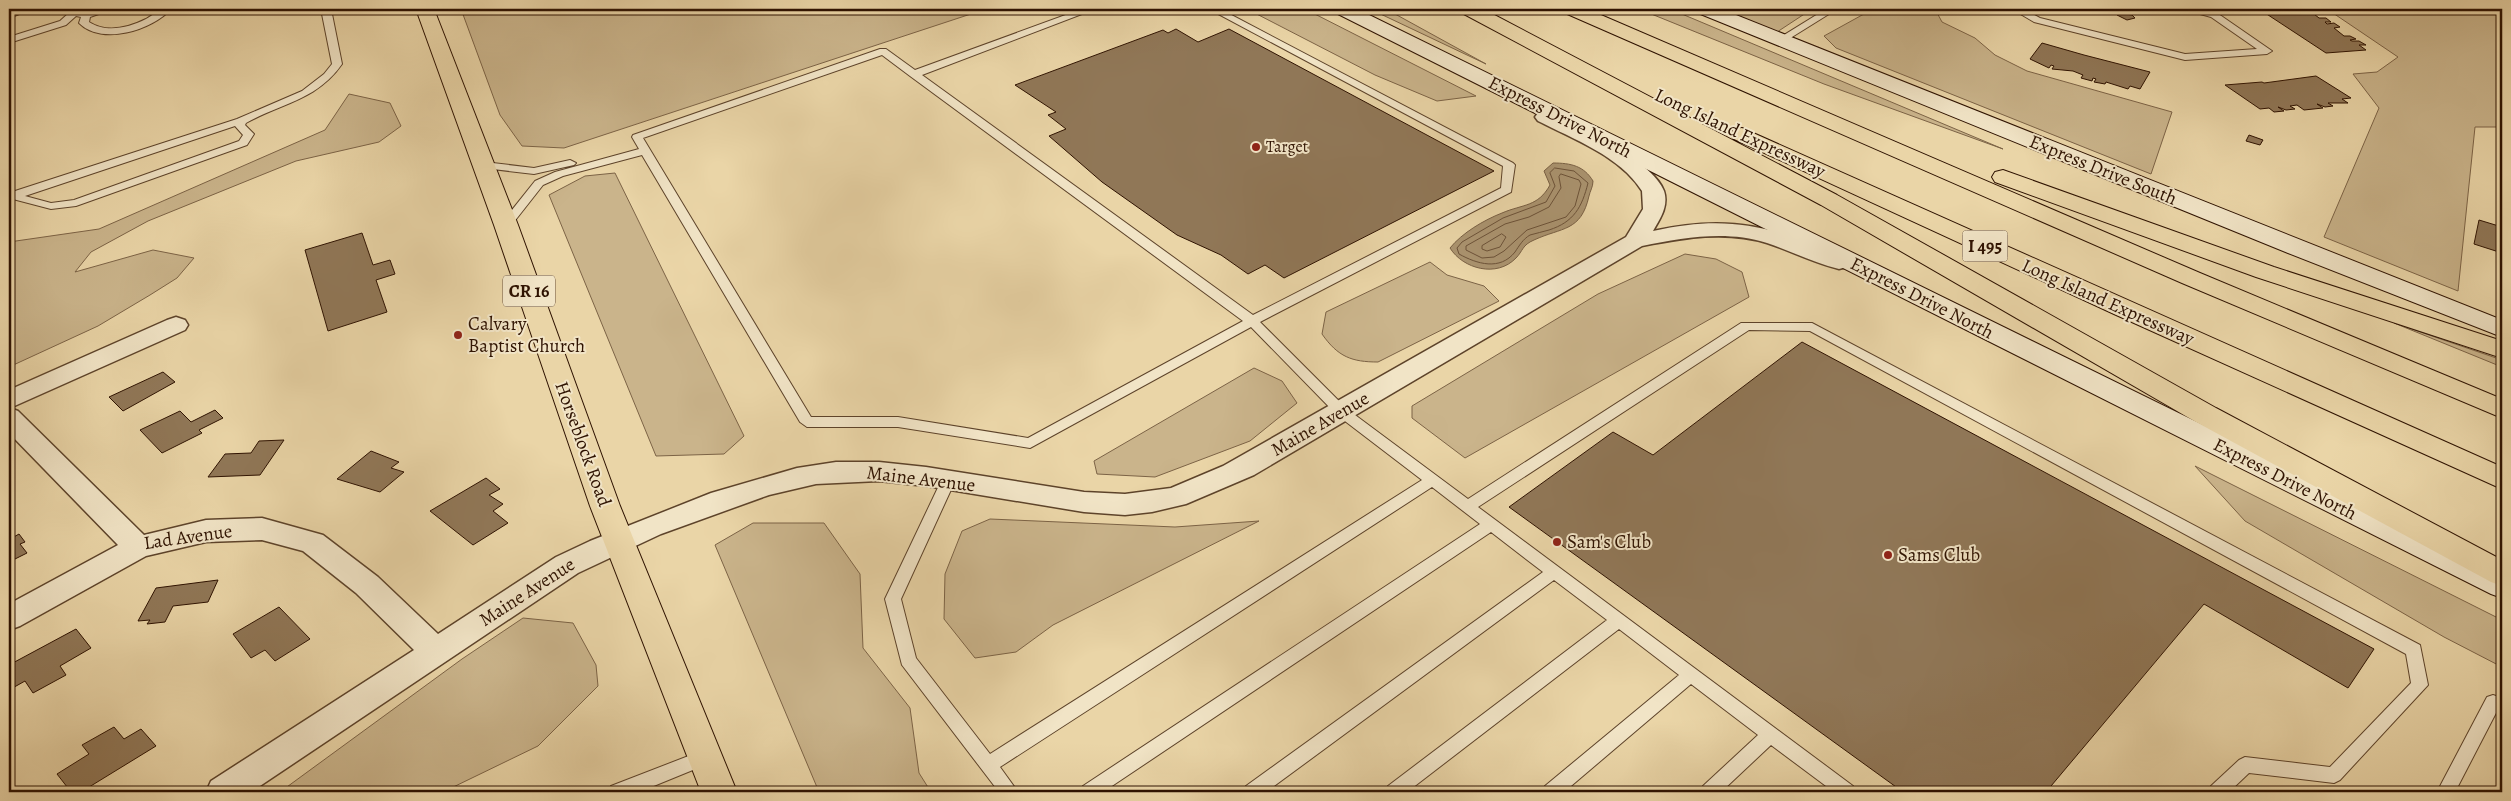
<svg xmlns="http://www.w3.org/2000/svg" width="2511" height="801" font-family="Alegreya,serif">
  <style>
    .green { fill: #cab48b; stroke: #7c6346 }
    .water { fill: #aa936f; stroke: #785f43 }
    .lines { fill: none; stroke-linecap: round; stroke-linejoin: round }
    .shore { stroke: #6c5238; stroke-width: 1 }
    .building { fill: #907757; stroke: #2e1201 }
    .lane-casing { stroke: #5d432a; stroke-width: 2 }
    .street-casing { stroke: #5d432a; stroke-width: 3 }
    .secondary-casing { stroke: #2e1201; stroke-width: 2 }
    .primary-casing { stroke: #2e1201; stroke-width: 2 }
    .highway-casing { stroke: #2e1201; stroke-width: 2 }
    .lane { fill: #f1e4c6; fill-rule: evenodd }
    .street { fill: #f1e4c6; fill-rule: evenodd }
    .secondary { fill: #f1e4c6; fill-rule: evenodd }
    .primary { fill: #ead5a7; fill-rule: evenodd }
    .highway { fill: #ead5a7; fill-rule: evenodd }
    .poi-dot { fill: #8f2418; stroke: #f1e4c6; stroke-width: 2 }
    .labels { text-anchor: middle; dominant-baseline: central; stroke-width: 4; stroke-linejoin: round; paint-order: stroke }
    .far-poi-label { font-size: 16px; fill: #2e1201; stroke: #f1e4c6; text-anchor: start }
    .shield { fill: #f1e4c6; stroke: #68513c; stroke-width: 1 }
    .shield-label { font-size: 18px; font-weight: bold; fill: #2e1201 }
    .street-label { font-size: 19px; fill: #2e1201; stroke: #f1e4c6 }
    .poi-label { font-size: 19px; fill: #2e1201; stroke: #f1e4c6; text-anchor: start }
  </style>
  <rect width="100%" height="100%" fill="#ead5a7"/>
  <filter id="stains"><feTurbulence type="fractalNoise" baseFrequency=".004" numOctaves="4"/><feColorMatrix values="0 0 0 0 .2 0 0 0 0 .09 0 0 0 0 .02 0 0 0 .5 -.17"/></filter>
  <radialGradient id="worn" r=".72"><stop offset=".6" stop-color="#630" stop-opacity="0"/><stop offset="1" stop-color="#630" stop-opacity=".3"/></radialGradient>
  <path class="green" d="M461,9H986L564,148L522,146L500,115Z
    M1247,9H1305L1476,96L1437,101L1375,75Z
    M1370,9H1386L1486,64Z
    M1639,9H1670L2003,149L1824,84Z
    M1706,9H1812L1771,36Z
    M1873,9H1935L1942,22L1975,38L1995,55L2027,71L2172,112L2151,174L1836,48L1824,36Z
    M2327,9H2502V127H2475L2458,291L2324,237L2379,108L2353,74L2377,72L2398,57Z
    M349,94L390,103L401,126L379,142L296,161L148,221L91,252L75,272L153,250L194,258L177,278L150,295L98,326L9,367V242L99,229L325,130Z
    M615,173L744,436L724,454L656,456L549,195L585,176Z
    M1685,254L1716,259L1742,272L1749,297L1465,458L1412,418V406L1598,294Z
    M1430,262L1447,275L1484,286L1499,301L1378,362C1352,362 1338,357 1322,334L1326,312Z
    M2394,323L2502,360V367Z
    M1254,368L1282,381L1297,403L1250,441L1155,477L1097,474L1094,461Z
    M2195,466L2502,620V667L2444,637L2245,521Z
    M990,519L1175,527L1259,521L1053,625L1016,652L975,658L944,619L945,574L962,531Z
    M753,523H824L860,574L863,648L910,708L919,773L931,792H819L715,545Z
    M523,618L573,623L596,665L598,686L538,746L443,792H280L462,659Z"/>
  <path class="water" d="M1553,163C1571,163 1584,166 1593,181C1593,187 1590,191 1589,196C1581,232 1562,227 1534,240C1522,245 1523,251 1516,258C1497,278 1463,269 1450,248C1462,233 1484,220 1502,213C1523,204 1538,207 1550,185L1544,171Z"/>
  <g class="lines">
    <path class="shore" d="M1555,168L1574,171L1588,183C1582,207 1574,222 1549,230C1543,232 1536,233 1530,235C1523,239 1519,246 1515,252C1500,271 1477,264 1459,254L1457,248L1462,242L1503,218L1546,202L1555,186L1550,173Z
      M1561,174L1579,180L1581,184L1575,206L1566,217L1527,230L1504,251L1494,257L1482,258L1466,250V246L1505,224L1529,217L1549,207L1561,188L1559,177Z
      M1502,234L1506,237L1500,247L1487,251L1482,249V246Z"/>
  </g>
  <path class="building" d="M2259,9L2309,10L2319,18H2326L2331,22H2325L2327,24L2334,23L2340,27L2334,28L2344,36H2350L2356,39L2350,40L2352,41H2359L2366,45H2359L2366,50L2326,53Z
    M2119,13L2132,15L2135,18L2127,20L2117,15Z
    M1176,29L1198,42L1229,29L1494,171L1284,278L1265,265L1248,274L1221,255L1177,235L1102,182L1049,136L1066,129L1048,115L1056,112L1015,85L1163,30L1168,33Z
    M2042,43L2084,55L2150,72L2140,89L2130,86L2128,89L2106,82L2105,84L2094,82L2096,79L2093,78L2092,81L2081,78L2083,75L2073,71L2052,69L2054,66L2051,65L2049,68L2030,59Z
    M2316,76L2351,98L2342,99L2348,103H2328L2333,106L2325,107L2317,104L2323,108L2304,110L2297,105L2290,106L2295,109L2286,110L2278,107L2284,111L2274,112L2269,108L2260,109L2225,85L2262,82L2264,83Z
    M2249,135L2263,140L2260,145L2246,141Z
    M2479,220L2502,227V253L2474,244Z
    M362,233L373,265L390,260L395,274L376,280L387,312L328,331L305,250Z
    M1802,342L2374,649L2348,688L2204,604L2046,792H1903L1509,507L1613,432L1653,455Z
    M163,372L175,382L123,411L109,397Z
    M215,410L223,418L199,430L202,433L162,453L140,430L180,411L191,422Z
    M284,440L260,475L208,477L225,454L251,453L259,441Z
    M371,451L399,462L391,468L404,472L380,492L337,479Z
    M486,478L500,489L489,495L503,504L493,511L508,523L473,545L430,511Z
    M9,533L12,538L19,534L25,542L20,544L27,553L9,562Z
    M218,580L208,602L173,606L165,622L147,624L150,620L138,621L156,588Z
    M279,607L310,639L275,661L265,650L251,658L233,634Z
    M76,629L91,648L60,666L66,675L33,693L25,681L9,690V665Z
    M114,727L124,739L141,729L156,746L81,792H71L57,774L89,754L82,745Z"/>
  <g class="lines">
    <defs>
      <path id="lane" d="M19,9H32L9,18V12Z
        M98,9H113L90,17L89,22C106,33 128,28 146,19C155,14 160,8 171,9C152,30 102,46 79,23L81,17L76,16L66,25L9,43V37L60,21L70,12H86Z
        M321,9H331L342,64C317,100 282,103 246,123L245,125L254,134L247,145L76,206L51,209L9,198V192H12L237,119L302,91L324,74L332,64ZM235,126L243,135L239,141L74,200L51,203L25,196Z
        M1082,9H1095L922,75L1253,315L1501,188L1503,166L1209,9H1220L1513,163L1515,165L1511,192L1260,322L1347,409L1468,499L1741,323H1812L2420,645L2428,685L2340,780L2334,783L2249,773L2229,792H2208L2211,786L2239,760L2245,757L2330,767L2411,683L2406,654L1810,331L1749,330L1478,507L1853,786L1856,792H1834L1771,745L1721,792H1700L1703,786L1758,735L1691,684L1564,792H1542L1545,786L1679,675L1619,629L1407,792H1385L1388,786L1607,620L1554,580L1266,792H1243L1246,786L1543,572L1491,532L1103,792H1080L1083,786L1480,524L1432,487L1000,767L1018,792H999L902,665L885,599L943,477H953L955,481L901,599L916,658L990,754L1422,480L1337,415L1251,327L1030,448L898,427H807L800,422L642,155L563,176L543,185L510,227L506,229L500,225L535,181L555,172L639,149L632,137L633,135L880,49H886L915,70ZM882,55L910,76L1243,321L1028,438L898,417H811L643,138Z
        M1826,9H1837L1784,42L1776,40Z
        M2012,9H2023L2040,18L2185,54L2257,49L2211,17L2182,9H2198L2217,13L2272,51L2267,54L2185,60L2034,22Z
        M570,160L576,163L574,165L534,174L484,168L478,165L484,162L534,168Z
        M2493,695L2502,698V713L2497,711L2455,792H2437L2487,697Z
        M704,750L710,753L713,758L710,763L639,792H608L611,786Z"/>
      <path id="street" d="M1545,111C1574,118 1654,163 1664,191C1669,206 1660,219 1653,231C1732,213 1774,228 1847,257L1851,262L1847,267L1839,269C1814,263 1791,251 1767,243C1725,230 1684,238 1642,246L1254,475L1186,504L1152,512L1125,515L1084,512L926,486L879,481L816,484L769,495L661,534L578,573L251,792H206L211,781L414,650L356,593L303,551L262,540L206,542L146,556L20,626L9,630V604L118,545L9,433V390L167,320L176,317L185,320L188,325L185,330L10,408L18,411L144,535L206,520L262,518L323,535L378,577L438,634L556,557L590,541L711,493L797,468L836,462H879L926,467L1084,492L1125,494L1171,488L1223,466L1626,237L1643,209L1642,191C1620,156 1573,139 1538,121L1535,117L1538,113Z"/>
      <path id="secondary" d="M1334,9H1357L2502,572V598L2491,594L1336,13Z
        M1696,9H1721L2502,320V337L2288,253L1698,13Z"/>
      <path id="primary" d="M416,9H434L518,225L620,506L737,792H701L590,506L494,225Z"/>
      <path id="highway" d="M1460,9H1483L1837,195L2216,408L2502,560V586L2491,582L2196,422L1821,205L1462,13Z
        M1563,9H1587L2200,273L2502,399V418L2182,283L1565,13Z
        M1742,128L2502,467V489L2114,314L1734,139L1731,134L1734,129Z
        M2003,170L2274,267L2502,341V358L2256,277L1995,182L1992,177L1995,172Z"/>
    </defs>
    <use href="#lane" class="lane-casing"/>
    <use href="#street" class="street-casing"/>
    <use href="#secondary" class="secondary-casing"/>
    <use href="#primary" class="primary-casing"/>
    <use href="#highway" class="highway-casing"/>
    <use href="#lane" class="lane"/>
    <use href="#street" class="street"/>
    <use href="#secondary" class="secondary"/>
    <use href="#primary" class="primary"/>
    <use href="#highway" class="highway"/>
  </g>
  <g class="poi-dot">
    <circle cx="1256" cy="147" r="5"/>
    <circle cx="458" cy="335" r="5"/>
    <circle cx="1557" cy="542" r="5"/>
    <circle cx="1888" cy="555" r="5"/>
  </g>
  <g class="labels">
    <g class="far-poi-label">
      <text x="1266" y="147">Target</text>
    </g>
    <g class="shield">
      <rect x="1962.5" y="230.5" width="45" height="31" rx="4"/>
      <rect x="503" y="275.5" width="52" height="31" rx="4"/>
    </g>
    <g class="shield-label">
      <text x="1985" y="246">I 495</text>
      <text x="529" y="291">CR 16</text>
    </g>
    <g class="street-label">
      <text transform="translate(1560 117) rotate(27)">Express Drive North</text>
      <text transform="translate(1740 133) rotate(25)">Long Island Expressway</text>
      <text transform="translate(2103 170) rotate(22)">Express Drive South</text>
      <text transform="translate(1922 298) rotate(27)">Express Drive North</text>
      <text transform="translate(2108 302) rotate(24)">Long Island Expressway</text>
      <text transform="translate(1320 424) rotate(-30)">Maine Avenue</text>
      <text transform="translate(583 444) rotate(70)">Horseblock Road</text>
      <text transform="translate(921 479) rotate(7)">Maine Avenue</text>
      <text transform="translate(2285 479) rotate(27)">Express Drive North</text>
      <text transform="translate(188 537) rotate(-8)">Lad Avenue</text>
      <text transform="translate(527 592) rotate(-33)">Maine Avenue</text>
    </g>
    <g class="poi-label">
      <text x="468" y="324">Calvary<tspan x="468" dy="22">Baptist Church</tspan></text>
      <text x="1567" y="542">Sam's Club</text>
      <text x="1898" y="555">Sams Club</text>
    </g>
  </g>
  <rect width="2511" height="801" fill="none" stroke="#ead5a7" stroke-width="30"/>
  <rect x="10" y="10" width="2491" height="781" fill="none" stroke="#2e1201" stroke-width="2.5"/>
  <rect x="15" y="15" width="2481" height="771" fill="none" stroke="#2e1201"/>
  <rect width="100%" height="100%" filter="url(#stains)"/>
  <rect width="100%" height="100%" fill="url(#worn)"/>
</svg>
